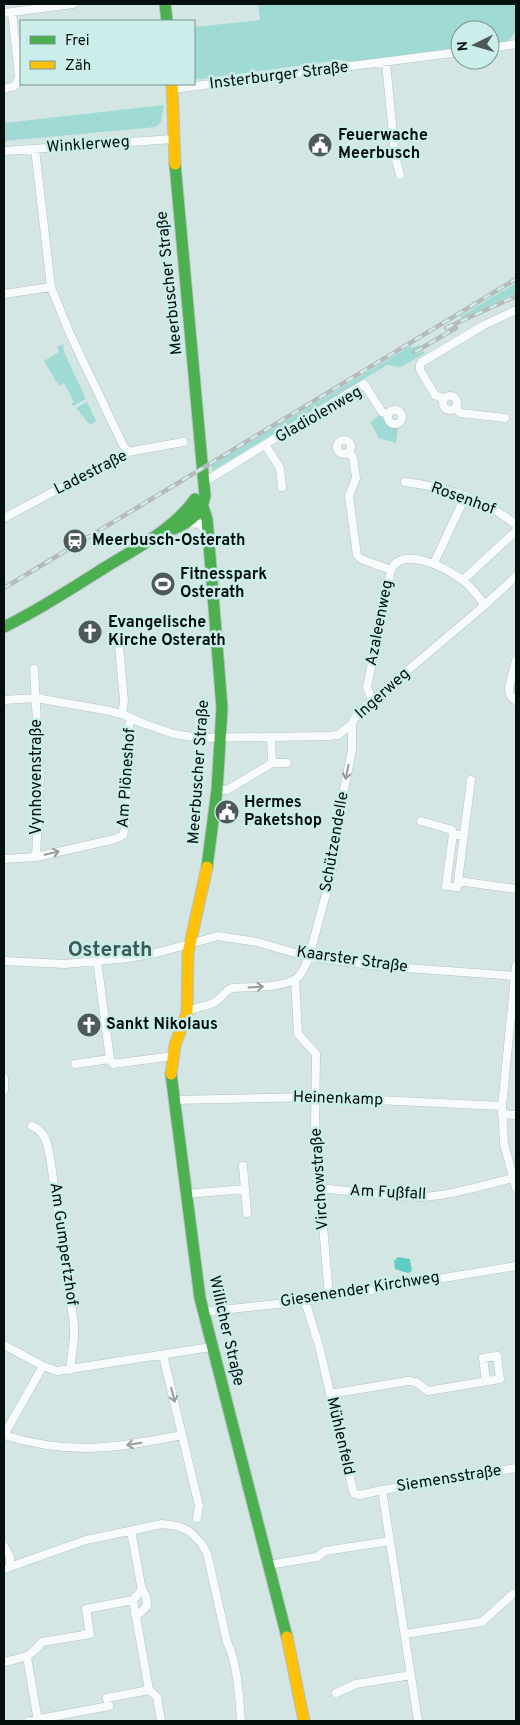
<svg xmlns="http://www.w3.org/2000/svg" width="520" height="1725" font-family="Overpass,sans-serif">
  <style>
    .green { fill: #9fdad5 }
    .water { fill: #5fcdc4 }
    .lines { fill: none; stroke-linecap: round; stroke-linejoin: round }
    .street-casing { stroke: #b4c3c2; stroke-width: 9 }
    .fast-casing { stroke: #b4c3c2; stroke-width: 13 }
    .slow-casing { stroke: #b4c3c2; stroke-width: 13 }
    .street { stroke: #f8fbfb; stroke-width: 8 }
    .fast { stroke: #4caf50; stroke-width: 11 }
    .slow { stroke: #ffc107; stroke-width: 11 }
    .rail-casing { stroke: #b5bbba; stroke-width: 4.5 }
    .rail { stroke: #cbeeea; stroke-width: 2.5; stroke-dasharray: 8; stroke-linecap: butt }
    .oneway { stroke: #969d9c }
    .labels { text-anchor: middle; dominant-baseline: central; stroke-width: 5; stroke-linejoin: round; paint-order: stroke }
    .street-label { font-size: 16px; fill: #040f0e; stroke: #cbeeea }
    .poi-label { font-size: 16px; font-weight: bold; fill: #040f0e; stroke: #cbeeea; text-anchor: start }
    .district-label { font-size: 21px; font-weight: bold; fill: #3c5b58; stroke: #cbeeea }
  </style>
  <rect width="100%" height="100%" fill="#d3e6e4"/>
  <path class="green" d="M258,4H516V31L508,42L490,45V30H460V48L353,62L340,60L194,80V27L260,20Z
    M164,105L161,122L156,127L4,141V123Z
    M516,283V293L461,319V316Z
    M63,344L64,352L86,399L73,406L71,404L74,402L64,383L59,386L44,361L59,352L57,347Z
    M420,345L422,348L414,353L416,355L423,351L425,353L401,367L387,365L212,471V465L411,346L412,348Z
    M87,402L96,421L90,425L76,408Z
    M380,415L388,426L398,428L396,443L379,438L370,422Z"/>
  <path class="water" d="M398,1257L410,1259L412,1271L408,1273L395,1269L394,1261Z"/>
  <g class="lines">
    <defs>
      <path id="street" d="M4,13L73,4
        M490,48L516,44
        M386,62L395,156L400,175
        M4,89L15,86L19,77L12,12
        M173,89L460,52
        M35,149L51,287L70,334L123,445L128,452
        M4,151L173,139
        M4,294L51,287
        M443 403a7 7 0 1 1 14 0a7 7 0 1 1-14 0Z
        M444,399L435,395L420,370V365L422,362L484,325L516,310
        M456,408L460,413L505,418
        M388 417a7 7 0 1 1 14 0a7 7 0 1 1-14 0Z
        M337 447a7 7 0 1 1 14 0a7 7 0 1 1-14 0Z
        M266,446L280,468L282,487
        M348,453L353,457L356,478L349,496L357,555L361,559L391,570
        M204,479H209L364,384L382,412L388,414
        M405,482C445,487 485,499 516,525
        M4,518L81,477L120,458L128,452L183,442
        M186,523L200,524L207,533
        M434,563L465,497
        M463,580L516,531
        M116,640L119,646L124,701L122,714
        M516,660L509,688L510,695L516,701
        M34,669L40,778L36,857
        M4,700L36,698L105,710L122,714L142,723L174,734L199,738L328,736L338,735L352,724L354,719L362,709L485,605L516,576
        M372,700L367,687L391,570C402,545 446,568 461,579C470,585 478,596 485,605
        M271,738L272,763
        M217,790H227L272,763H287
        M421,821L452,830L453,834
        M464,836L453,834L446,886L457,887L458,881L471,780
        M4,859L36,857L115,839L123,835L126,823L129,726L131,718
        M458,881L516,889
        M97,960L110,1059
        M4,961L65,964L128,958L160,952L218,936L257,942L309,957L378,966L516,976
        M516,966L502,1106L504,1144L516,1188
        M295,980L298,1034L316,1054L315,1132L329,1296
        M187,1013C198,1005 203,1008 213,1003C221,1000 224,991 232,988C248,987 285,988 297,978C303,973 306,964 309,957L334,864L339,814L352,750V724
        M75,1064L110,1059L113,1064L173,1056
        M4,1078V1090
        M173,1100L315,1097L502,1106
        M502,1114L516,1115
        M32,1126C46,1132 47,1143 50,1157L74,1324V1338L70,1370
        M243,1166L245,1189
        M320,1188C353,1191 386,1197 420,1197C451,1196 483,1185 514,1178
        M186,1194L245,1189L247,1213
        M305,1301L319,1346L353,1491L355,1494L360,1495L382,1490L418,1721
        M203,1312L305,1301L516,1266
        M4,1345L43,1366L57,1371L211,1347
        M163,1355L199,1506L197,1518
        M330,1394L408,1381L416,1382L428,1391L500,1379L497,1356L483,1358L486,1381
        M4,1435C70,1456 116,1448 182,1435
        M4,1435L43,1366
        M382,1490L516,1468
        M131,1531L142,1590L133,1600L149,1690L157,1697L161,1721
        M4,1546L10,1557V1565
        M268,1565L317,1557L325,1551L390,1541
        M4,1569L86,1540L162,1524L177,1526L189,1531L201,1543L207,1553L227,1642C238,1665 239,1696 241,1721
        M135,1614L140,1613L147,1606L146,1596L142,1590
        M405,1634L482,1622L513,1594L516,1593
        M27,1657L38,1721
        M4,1662C23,1657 29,1659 42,1642L90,1634L86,1609L133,1600
        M336,1693L356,1684L411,1675
        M29,1721L109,1706L107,1698L149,1690"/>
      <path id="fast" d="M165,4L167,21
        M191,506L197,505L203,507L207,519L222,708L217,790L207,867
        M159,534C179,528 201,519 205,496L175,164
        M4,627C39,610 71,589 104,568C135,549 173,530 195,499
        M171,1074L200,1298L287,1637"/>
      <path id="slow" d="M172,84L175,164
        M171,1074L175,1045L187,1013L188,953L207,867
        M287,1637L304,1721"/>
    </defs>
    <use href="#street" class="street-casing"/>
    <use href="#fast" class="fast-casing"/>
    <use href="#slow" class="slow-casing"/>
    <use href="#street" class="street"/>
    <use href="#fast" class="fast"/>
    <use href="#slow" class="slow"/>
    <defs>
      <path id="rail" d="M446,328L516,296
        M415,352L456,328
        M4,588L516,279"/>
    </defs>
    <use href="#rail" class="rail-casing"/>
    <use href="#rail" class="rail"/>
  </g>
  <defs><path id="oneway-shaft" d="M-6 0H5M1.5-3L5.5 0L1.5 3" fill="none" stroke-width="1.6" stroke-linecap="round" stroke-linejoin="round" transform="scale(1.25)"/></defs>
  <g class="oneway">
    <use href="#oneway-shaft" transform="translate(347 772) rotate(102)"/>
    <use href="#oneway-shaft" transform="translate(52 853) rotate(-13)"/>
    <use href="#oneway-shaft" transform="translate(256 987) rotate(-4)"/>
    <use href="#oneway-shaft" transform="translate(173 1395) rotate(76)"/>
    <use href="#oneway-shaft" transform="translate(134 1444) rotate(170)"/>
  </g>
  <defs>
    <symbol id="civic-disc" viewBox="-11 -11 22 22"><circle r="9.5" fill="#4c5a59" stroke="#cbeeea"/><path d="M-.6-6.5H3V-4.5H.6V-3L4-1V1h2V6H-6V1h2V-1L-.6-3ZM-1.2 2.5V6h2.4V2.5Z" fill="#fff"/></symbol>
    <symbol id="station-disc" viewBox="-11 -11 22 22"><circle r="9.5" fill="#4c5a59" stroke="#cbeeea"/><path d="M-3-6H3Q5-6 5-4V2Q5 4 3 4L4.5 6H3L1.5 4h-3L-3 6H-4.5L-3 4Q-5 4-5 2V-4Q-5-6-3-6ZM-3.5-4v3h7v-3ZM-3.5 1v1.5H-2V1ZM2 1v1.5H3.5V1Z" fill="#fff"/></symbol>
    <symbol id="stadium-disc" viewBox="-11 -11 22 22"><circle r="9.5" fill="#4c5a59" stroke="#cbeeea"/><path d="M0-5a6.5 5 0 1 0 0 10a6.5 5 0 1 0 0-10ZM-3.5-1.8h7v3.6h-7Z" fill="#fff"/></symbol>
    <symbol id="church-disc" viewBox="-11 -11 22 22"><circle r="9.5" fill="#4c5a59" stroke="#cbeeea"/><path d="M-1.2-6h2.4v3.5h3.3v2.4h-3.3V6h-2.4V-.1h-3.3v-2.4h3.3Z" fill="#fff"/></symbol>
  </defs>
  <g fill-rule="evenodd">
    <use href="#civic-disc" x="306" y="131" width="28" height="28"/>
    <use href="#station-disc" x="61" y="527" width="28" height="28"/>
    <use href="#stadium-disc" x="149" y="570" width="28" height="28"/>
    <use href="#church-disc" x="76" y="618" width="28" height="28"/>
    <use href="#civic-disc" x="213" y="798" width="28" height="28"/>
    <use href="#church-disc" x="75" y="1011" width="28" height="28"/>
  </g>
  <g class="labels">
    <g class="street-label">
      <text transform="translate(279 76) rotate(-7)">Insterburger Straße</text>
      <text transform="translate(88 145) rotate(-4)">Winklerweg</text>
      <text transform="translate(170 283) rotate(-96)">Meerbuscher Straße</text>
      <text transform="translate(319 415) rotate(-30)">Gladiolenweg</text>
      <text transform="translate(91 473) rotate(-27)">Ladestraße</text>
      <text transform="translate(463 499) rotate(20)">Rosenhof</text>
      <text transform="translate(380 623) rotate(-79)">Azaleenweg</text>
      <text transform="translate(383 694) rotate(-42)">Ingerweg</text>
      <text transform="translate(199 772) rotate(-86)">Meerbuscher Straße</text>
      <text transform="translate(37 777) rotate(-90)">Vynhovenstraße</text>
      <text transform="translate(127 778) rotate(-86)">Am Plöneshof</text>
      <text transform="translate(335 842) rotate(-80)">Schützendelle</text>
      <text transform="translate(352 960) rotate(8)">Kaarster Straße</text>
      <text transform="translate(338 1099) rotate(2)">Heinenkamp</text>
      <text transform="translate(320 1179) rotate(-94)">Virchowstraße</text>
      <text transform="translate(388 1193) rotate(3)">Am Fußfall</text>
      <text transform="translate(63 1244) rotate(82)">Am Gumpertzhof</text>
      <text transform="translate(360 1290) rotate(-9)">Giesenender Kirchweg</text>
      <text transform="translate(226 1331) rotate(77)">Willicher Straße</text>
      <text transform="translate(340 1436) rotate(77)">Mühlenfeld</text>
      <text transform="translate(449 1479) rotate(-9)">Siemensstraße</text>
    </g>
    <g class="poi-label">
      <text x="338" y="136">Feuerwache<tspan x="338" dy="18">Meerbusch</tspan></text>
      <text x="92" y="541">Meerbusch-Osterath</text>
      <text x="180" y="575">Fitnesspark<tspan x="180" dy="18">Osterath</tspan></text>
      <text x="108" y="623">Evangelische<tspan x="108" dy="18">Kirche Osterath</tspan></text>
      <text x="244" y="803">Hermes<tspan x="244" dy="18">Paketshop</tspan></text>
      <text x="106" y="1025">Sankt Nikolaus</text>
    </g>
    <g class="district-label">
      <text x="110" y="950">Osterath</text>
    </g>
  </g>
  <rect width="520" height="1725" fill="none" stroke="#040f0e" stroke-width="10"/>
  <rect x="20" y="20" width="175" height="65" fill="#cbeeea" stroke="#7b9592"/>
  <rect x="30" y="36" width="25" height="8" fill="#4caf50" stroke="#7b9592"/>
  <text x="65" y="45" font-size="15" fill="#040f0e">Frei</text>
  <rect x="30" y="61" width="25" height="8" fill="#ffc107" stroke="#7b9592"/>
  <text x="65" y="70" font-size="15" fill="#040f0e">Zäh</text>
  <g transform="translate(475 45) rotate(265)"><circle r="24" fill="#cbeeea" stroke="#7b9592"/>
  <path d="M0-4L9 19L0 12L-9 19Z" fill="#4c5a59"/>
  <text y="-8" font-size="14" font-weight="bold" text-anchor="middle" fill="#040f0e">N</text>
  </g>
</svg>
